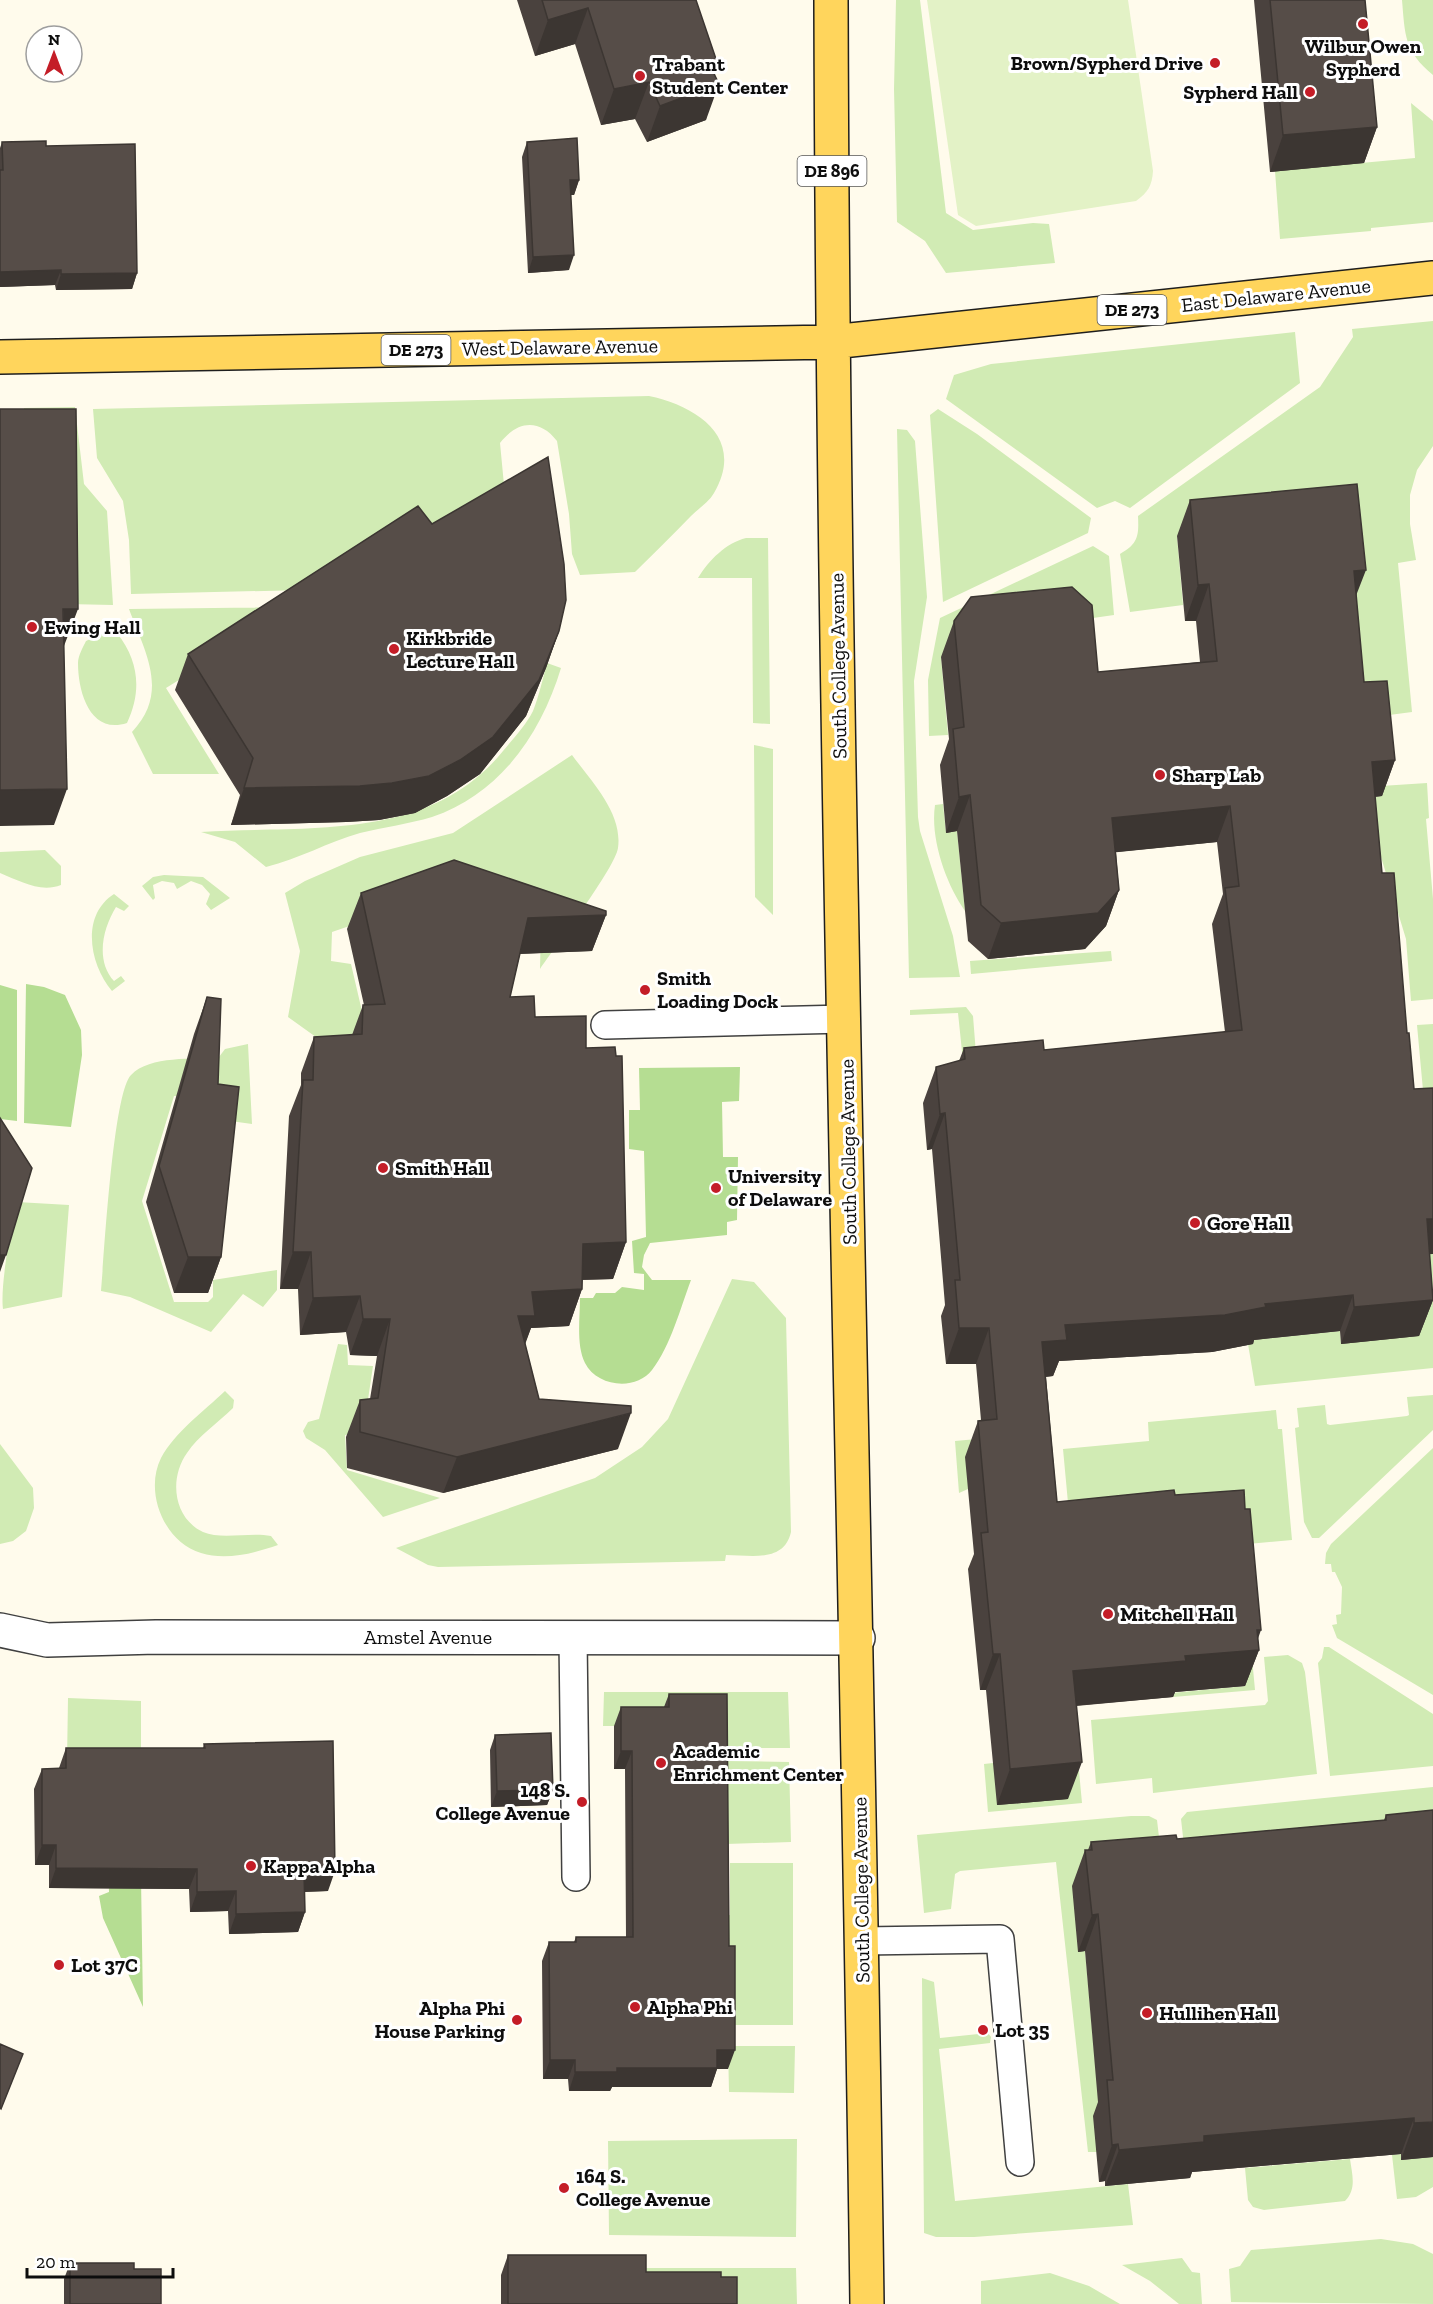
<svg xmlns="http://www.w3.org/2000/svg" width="1433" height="2304" font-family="'Zilla Slab',serif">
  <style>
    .green { fill: #d1ebb4 }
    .forest { fill: #b5dd92 }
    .pitch { fill: #e3f2c6 }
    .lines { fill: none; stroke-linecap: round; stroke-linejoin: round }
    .lane-casing { stroke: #404040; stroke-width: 30 }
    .street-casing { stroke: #404040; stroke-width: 36 }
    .primary-casing { stroke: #1e1e1e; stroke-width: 36 }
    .lane { stroke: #fff; stroke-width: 27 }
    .street { stroke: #fff; stroke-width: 33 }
    .primary { stroke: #ffd55c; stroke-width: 33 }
    .wall { fill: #4a423e }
    .shaded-wall { fill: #3c3632 }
    .building { fill: #564d48; stroke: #3c3632; stroke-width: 1.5 }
    .poi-dot { fill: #c41d27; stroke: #fff; stroke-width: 2 }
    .labels { text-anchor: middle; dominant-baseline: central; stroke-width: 6; stroke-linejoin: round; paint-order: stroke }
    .shield { fill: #fff; stroke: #565656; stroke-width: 1.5 }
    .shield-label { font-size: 18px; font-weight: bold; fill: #0d0d0d }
    .poi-label { font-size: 20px; font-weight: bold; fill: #0d0d0d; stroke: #fff; text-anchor: start }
    .street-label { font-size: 20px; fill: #0d0d0d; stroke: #fff }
  </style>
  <rect width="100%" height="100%" fill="#fffbec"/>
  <path class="green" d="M896,0H920L946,213L973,230L1033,223L1049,224L1055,263L946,273L925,241L897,222L894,89Z
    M1402,0H1433V75C1404,51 1405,35 1402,0Z
    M1411,103L1433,121V222L1371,228V231L1280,239L1275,171L1415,158Z
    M1433,321V446L1417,470L1410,495V524L1416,560L1398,563L1412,712L1374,717L1177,536L1183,605L1130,612L1120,554C1138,544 1139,536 1138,516L1320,387L1353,337L1352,329Z
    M1295,332L1300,383L1130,508L1115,501L1097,508L946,399L954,375L991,364Z
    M649,396C697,406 746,438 714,493C709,502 698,509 691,516C673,535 654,553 635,572L580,575L572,554L569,514L557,441C539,418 517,421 500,443L506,506L304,590L131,594L129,540L123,501L97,458L93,409Z
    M75,407L84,484L107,511L113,605L67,604L24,441V408Z
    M938,409L977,434L1091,518L1088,533L943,602L930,415Z
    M897,429L907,430L915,441L927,597L914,681L918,817L920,831L953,936L960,977L909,978Z
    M746,538H768L770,724L753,723L752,578H698C709,560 726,543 746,538Z
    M1093,546L1109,556L1114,615L1058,623L941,657L948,735L929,736L928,680L940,618Z
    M297,607L166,688L219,774H153L132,732C170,692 145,652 129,609Z
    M117,633C139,661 142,691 127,723C90,735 78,692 78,663C78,656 83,647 86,641L101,634Z
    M547,663L561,668C541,734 500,794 432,817C409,824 384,827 360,833C328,842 299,859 266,867L235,842L201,832C306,825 429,843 503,751C513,739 526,725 533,711C539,696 543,678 547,663Z
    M754,745L773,749V915L755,897Z
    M572,755C591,781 623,813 618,848C615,868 555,947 540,969L541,926L443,894L332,932L331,961L351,964L368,1037L341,1055L288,1017L300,951L285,893L305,881L360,857L453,833Z
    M1427,783L1429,818L1426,819L1433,899V999L1411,1001L1406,939L1374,834L1371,797L1381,786Z
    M943,804L946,832L957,831L965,911C946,884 930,839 935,805Z
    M45,850L61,866V885C40,893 20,881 0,873V852Z
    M164,875L203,877L230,898L211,910L206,904L210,894L202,885L191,881L177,889L174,883L162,881L153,885L155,898L153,900L142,886L153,877Z
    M114,894L129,906L124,911L116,907C103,928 95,960 114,981L121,976L125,981L112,991C90,965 80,916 114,894Z
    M1111,951L1112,961L971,974L970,961Z
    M966,1007L973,1016L978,1079L965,1080L958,1013L910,1015V1010Z
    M1433,1024V1123H1426L1417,1025Z
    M248,1044L252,1124L209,1118V1098L174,1096L142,1201L174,1302H208L213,1297V1280L277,1270V1290L263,1307L243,1294L211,1332L130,1297L101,1291C104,1257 113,1093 131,1075C150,1055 194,1060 219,1057L225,1049Z
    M17,1202L69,1205L62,1297L3,1309C0,1286 11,1227 17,1202Z
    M1433,1254V1368L1255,1386L1248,1344L1252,1340L1340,1331L1341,1344L1414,1255Z
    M732,1279L754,1282L786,1318L791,1532C784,1563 751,1555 726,1555L725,1561L438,1567L428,1565L396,1548L595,1478L642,1447L668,1419Z
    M338,1344L347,1345L348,1365L373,1366L363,1433L345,1435L347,1470L440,1498L383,1517L325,1450L306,1438L303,1431L308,1422L319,1419Z
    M225,1391L234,1400L233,1408C219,1422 198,1436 187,1453C169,1478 173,1518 203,1532C221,1540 250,1532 271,1536L278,1545C254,1553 226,1561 201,1553C164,1542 144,1492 161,1458C175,1432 204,1411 225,1391Z
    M1433,1395V1430L1319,1538H1312L1304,1522L1295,1428L1299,1427L1297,1408L1325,1405L1327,1424L1330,1425L1407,1416L1409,1415L1407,1397Z
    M1276,1410L1278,1429H1282L1292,1540L1237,1545L1071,1535L1063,1449L1149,1441L1148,1422Z
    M1042,1433L1049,1437L1052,1446L1058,1518L968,1489L959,1493L955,1441Z
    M0,1444L33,1488L34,1508L26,1531L13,1541L0,1544Z
    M1433,1448V1695L1337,1638L1332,1625L1337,1624L1336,1615L1341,1614L1342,1587L1335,1572H1332L1331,1564H1325L1326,1553L1331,1544Z
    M1324,1647H1329L1433,1714V1766L1330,1776L1318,1663L1322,1658Z
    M1288,1655L1302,1663L1305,1672L1317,1774L1153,1793L1152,1778L1096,1784L1091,1720L1265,1705L1268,1701L1264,1657Z
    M1252,1658L1255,1690L1173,1697L1172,1693L1245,1686Z
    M604,1692H788L790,1748H724L662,1726H603Z
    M68,1698L141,1701V1878L67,1762Z
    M1073,1706L1082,1803L988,1812L984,1764L993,1763Z
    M725,1761L789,1762L791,1842L726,1844Z
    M1433,1787V1846L1187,1873L1181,1819L1187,1812Z
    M1131,1816H1149L1157,1820L1163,1871L1078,1951H1085L1100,2116L1097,2152H1088L1056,1862L960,1871L955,1874L951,1909L924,1913L917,1835Z
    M730,1863H793V2025H734L694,1915H730Z
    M922,1978L934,1982L940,2038L988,2033L991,2037L990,2043L939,2049L955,2201L1128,2184L1133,2225L974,2237H936L924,2233Z
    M728,2046H795L794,2093L729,2092Z
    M797,2139L796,2237L609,2235L608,2141Z
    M1401,2154L1402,2160L1433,2157V2187L1416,2197L1397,2199L1392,2155Z
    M1350,2159C1352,2174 1357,2189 1345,2201L1264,2210L1253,2207L1248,2200L1245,2168Z
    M1381,2239L1413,2244L1433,2254V2304L1227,2302H1231L1229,2269L1240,2266L1251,2250Z
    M1182,2258L1192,2272L1200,2273L1202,2304H1179L1150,2281L1122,2265Z
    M599,2268H796L797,2304H733Z
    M1050,2273L1089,2286L1120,2304H981V2281Z"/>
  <path class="forest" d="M26,984L44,987L65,995L81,1030L82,1055L71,1127L24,1123Z
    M0,985L17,990V1121L0,1119Z
    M740,1067L739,1101L722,1102L723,1157H738L737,1220L727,1222V1235L650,1243L644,1255L642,1267L652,1280H691C680,1309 671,1345 652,1370C636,1391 597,1387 585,1363C576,1345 580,1318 580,1298H593L596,1293H615L622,1287L644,1290V1274L634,1273L632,1241L646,1237L644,1151L629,1149V1110H640L639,1068Z
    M108,1862L141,1878L143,2007L103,1918L99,1896L109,1892Z"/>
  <path class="pitch" d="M927,0H1128L1153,171C1152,186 1148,192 1136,201L976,226L958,215Z"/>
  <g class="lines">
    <defs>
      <path id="lane" d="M605,1025L845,1019
        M573,1638L576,1877
        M862,1941L1000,1939L1020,2162"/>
      <path id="street" d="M0,1630L47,1640L156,1637L858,1638"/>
      <path id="primary" d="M831,0C833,768 857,1536 867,2304
        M0,357L832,342L1433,278"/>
    </defs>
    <use href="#lane" class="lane-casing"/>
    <use href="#street" class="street-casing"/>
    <use href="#primary" class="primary-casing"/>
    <use href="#lane" class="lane"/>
    <use href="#street" class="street"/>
    <use href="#primary" class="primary"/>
  </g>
  <path class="wall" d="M517,0H696L712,69L706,120L647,142L635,119L601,125L575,44L535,56Z
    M1254,0H1365L1377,127L1364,163L1270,172Z
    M2,142L46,146L137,273L132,289L56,290L55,285L0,287V148Z
    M527,142L579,180L574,195H571L569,270L528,273L522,157Z
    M1190,500L1356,596L1364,682L1395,760L1382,796L1375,797L1382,873L1407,1033L1429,1254L1433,1300L1419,1336L1341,1344L1340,1331L1254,1340L1253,1344L1212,1352L1059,1361L1053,1376L1046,1377L1057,1502L1175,1495L1258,1640L1259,1650L1245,1686L1175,1692L1173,1697L1076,1706L1068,1799L997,1805L986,1690H980L968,1569L974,1554L965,1457L978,1421L981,1420L976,1364H946L941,1316L945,1305L932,1149L927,1150L923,1103L936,1067L959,1061L964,1048L1044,1050L1225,1032L1212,924L1223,894L1217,842L1116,852L1119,890L1106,926L1085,949L988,959L968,941L957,831L946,833L940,765L949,739L941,657L954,621L1098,672L1200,662L1196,621H1185L1177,536Z
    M432,524L559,631L546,668L526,716L480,774L447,796L415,813L379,820L346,822L231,825L240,795L175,690L188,654Z
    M361,893L606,915L592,951L520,954L510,997L535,1017L586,1048L626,1242L613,1279L582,1280V1289L569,1326L531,1328L525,1343L539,1399L618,1449L443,1493L347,1468L346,1437L360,1400L370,1399L377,1356L350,1355L346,1332L300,1335L298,1289H280L289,1116L301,1085V1073L314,1037L352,1035L363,1005H364L347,929Z
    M207,997L218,1084L221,1257L208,1293H174L146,1202L194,1034Z
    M669,1694L728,2069H717L711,2087H612L610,2091H569L568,2079H543L542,1961L549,1942H574L576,1937H626L625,1769H614V1726L621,1707H664Z
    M495,1735L553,1790L547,1805L491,1807L490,1750Z
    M204,1744L328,1891L305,1892V1912L298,1932L229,1934L228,1911L190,1912L189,1889L49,1888V1865H35L34,1789L42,1769L59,1768L66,1748H203Z
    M1386,1815L1433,2157L1401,2160V2154L1192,2172L1190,2178L1105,2186V2181L1099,2182L1093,2116L1098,2102L1085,1951L1078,1952L1072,1886L1085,1850H1088L1091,1842L1177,1839L1384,1820Z
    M508,2255L646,2272L737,2304H501V2275Z
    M70,2263L161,2304H64V2279Z"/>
  <path class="shaded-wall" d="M588,8L575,44L535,56L548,20Z
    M716,59L705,89L719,84L706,120L647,142L660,106L708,61Z
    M649,82L635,119L601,125L614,89Z
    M1377,127L1364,163L1270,172L1283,135Z
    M570,180H579L574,195H564Z
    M574,255L569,270L528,273L533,257Z
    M61,270L55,285L0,287V272Z
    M137,273L132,289L56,290L61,274Z
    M1366,570L1352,606L1354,571Z
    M1209,584L1196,621H1185L1198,585Z
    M63,609H78L64,646Z
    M559,631L546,668L526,716L480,774L447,796L415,813L379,820L346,822L231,825L244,788Z
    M1395,760L1382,796L1359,798L1372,762Z
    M67,789L54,825L0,826V790Z
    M970,795L957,831L946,833L959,797Z
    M1230,806L1217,842L1099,854L1112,818Z
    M1119,890L1106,926L1085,949L988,959L1001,923Z
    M606,915L592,951L515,954L528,918Z
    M945,1113L932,1149L927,1150L940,1114Z
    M1427,1219H1433V1254L1414,1255Z
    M626,1242L613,1279L570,1280L583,1244Z
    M293,1252H311L298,1289H280Z
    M0,1255H6L0,1272Z
    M188,1257H221L208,1293H174Z
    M582,1289L569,1326L531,1328L522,1353L518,1316L532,1292Z
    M1353,1295L1340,1331L1254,1340L1253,1344L1212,1352L1059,1361L1053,1376L1029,1378L1042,1342L1065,1325Z
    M360,1296L346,1332L300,1335L313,1298Z
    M1433,1300L1419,1336L1341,1344L1354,1307Z
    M363,1319H390L377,1356L350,1355Z
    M959,1328H989L976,1364H946Z
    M631,1413L618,1449L443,1493L457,1457Z
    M1257,1630H1261L1254,1650H1259L1245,1686L1175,1692L1173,1697L1060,1707L1073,1671L1185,1656Z
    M993,1654H1000L986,1690H980Z
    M621,1751H632L625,1769H614Z
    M1082,1762L1068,1799L997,1805L1010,1769Z
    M553,1790L547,1805L491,1807L497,1791Z
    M42,1845H56L49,1865H35Z
    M56,1868L197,1869L189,1889L49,1888Z
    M335,1871L328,1891L297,1892L304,1872Z
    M236,1891L228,1911L190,1912L197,1892Z
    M305,1912L298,1932L229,1934L236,1914Z
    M1098,1914L1085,1951L1078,1952L1092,1915Z
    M717,2050H735L728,2069H717L711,2087H612L610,2091H569L575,2072L617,2068Z
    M550,2060H575L568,2079H543Z
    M1414,2118L1401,2154L1192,2172L1190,2178L1105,2186L1119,2150L1204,2136Z
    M1433,2122V2157L1401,2160L1414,2123Z
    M1118,2144L1105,2181L1099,2182L1112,2145Z"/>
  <path class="building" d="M542,0H696L716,59L708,61L719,84L660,106L649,82L614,89L588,8L548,20Z
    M1270,0H1365L1377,127L1283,135Z
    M577,138L579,180H570L574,255L533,257L527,142Z
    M46,141V146L135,144L137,273L61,274V270L0,272V170H3L2,142Z
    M0,409H76L78,609H63L67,789L0,790Z
    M548,457L564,564L566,600L559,631L539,680L493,737L460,760L429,776L392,783L360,786L244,788L253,758L188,654L418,506L432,524Z
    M1357,484L1366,570L1354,571L1364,682L1387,681L1395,760L1372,762L1382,873H1394L1407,1033H1409L1414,1089L1433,1088V1219H1427L1433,1300L1354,1307L1353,1295L1265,1304L1266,1307L1225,1315L1065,1325L1067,1340L1042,1342L1057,1502L1174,1490L1175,1495L1244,1490L1245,1509H1250L1261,1630H1257L1259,1650L1185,1656L1186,1661L1073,1671L1082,1762L1010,1769L1000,1654H993L981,1533L988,1532L978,1421L997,1419L989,1328H959L955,1280H960L945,1113L940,1114L936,1067L965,1059L964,1048L1043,1040L1044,1050L1242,1030L1225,888L1239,886L1230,806L1112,818L1119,890L1098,913L1001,923L981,905L970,795L959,797L953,729L964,727L954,621L971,597L1072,587L1092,605L1098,672L1217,661L1209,584L1198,585L1190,500Z
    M454,860L606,911V915L528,918L510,997L534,996L535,1017L586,1016V1048L615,1047L616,1056H622L626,1242L583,1244L582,1289L532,1292L535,1316H518L539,1399L631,1406V1413L457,1457L360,1432V1400L378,1398L390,1319H363L360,1296L313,1298L311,1252H293L303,1080H313L314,1037L362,1034L363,1005L385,1004L361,893Z
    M207,997L221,999L218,1084L239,1087L221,1257H188L159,1166Z
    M0,1118L32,1168L6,1255H0Z
    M669,1694H727L729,1946H735V2050H717V2068H617V2072H575V2060H550L549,1942H576V1937H633L632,1751H621V1707H669Z
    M551,1733L553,1790L497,1791L495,1735Z
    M333,1741L335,1871L304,1872L305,1912L236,1914V1891L197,1892V1869L56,1868V1845H42V1769L66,1768V1748H205L204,1744Z
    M1433,1810V2122L1414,2123V2118L1204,2136V2142L1119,2150L1118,2144L1112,2145L1107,2080H1113L1098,1914L1092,1915L1085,1850H1092L1091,1842L1176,1835L1177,1839L1386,1820V1815Z
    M0,2044L23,2054L1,2109L0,2108Z
    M508,2255H646V2272H721V2277H737V2304H508Z
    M70,2263H134V2269H161V2304H70Z"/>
  <g class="poi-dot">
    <circle cx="1363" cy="24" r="6"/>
    <circle cx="1215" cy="63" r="6"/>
    <circle cx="640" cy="76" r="6"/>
    <circle cx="1310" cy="92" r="6"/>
    <circle cx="32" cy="627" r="6"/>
    <circle cx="394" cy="649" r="6"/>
    <circle cx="1160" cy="775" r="6"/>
    <circle cx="645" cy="990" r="6"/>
    <circle cx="383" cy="1168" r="6"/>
    <circle cx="716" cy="1188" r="6"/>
    <circle cx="1195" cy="1223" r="6"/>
    <circle cx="1108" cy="1614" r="6"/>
    <circle cx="661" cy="1763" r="6"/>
    <circle cx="582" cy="1802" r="6"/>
    <circle cx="251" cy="1866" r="6"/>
    <circle cx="59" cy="1965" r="6"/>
    <circle cx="635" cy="2007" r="6"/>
    <circle cx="1147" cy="2013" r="6"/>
    <circle cx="517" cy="2020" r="6"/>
    <circle cx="983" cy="2030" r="6"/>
    <circle cx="564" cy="2188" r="6"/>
  </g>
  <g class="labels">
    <g class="shield">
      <rect x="797.5" y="156" width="69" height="30" rx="4.5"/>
      <rect x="1097.5" y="295" width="69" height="30" rx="4.5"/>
      <rect x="381.5" y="335" width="69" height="30" rx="4.5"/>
    </g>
    <g class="shield-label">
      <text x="832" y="171">DE 896</text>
      <text x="1132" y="310">DE 273</text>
      <text x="416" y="350">DE 273</text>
    </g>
    <g class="poi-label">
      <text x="1363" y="46" text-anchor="middle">Wilbur Owen<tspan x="1363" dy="23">Sypherd</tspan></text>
      <text x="1203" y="63" text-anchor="end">Brown/Sypherd Drive</text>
      <text x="652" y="64">Trabant<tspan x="652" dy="23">Student Center</tspan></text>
      <text x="1298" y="92" text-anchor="end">Sypherd Hall</text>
      <text x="44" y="627">Ewing Hall</text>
      <text x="406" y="638">Kirkbride<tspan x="406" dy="23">Lecture Hall</tspan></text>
      <text x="1172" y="775">Sharp Lab</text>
      <text x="657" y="978">Smith<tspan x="657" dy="23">Loading Dock</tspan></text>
      <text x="395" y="1168">Smith Hall</text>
      <text x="728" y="1176">University<tspan x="728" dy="23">of Delaware</tspan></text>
      <text x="1207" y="1223">Gore Hall</text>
      <text x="1120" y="1614">Mitchell Hall</text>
      <text x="673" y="1751">Academic<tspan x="673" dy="23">Enrichment Center</tspan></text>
      <text x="570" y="1790" text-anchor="end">148 S.<tspan x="570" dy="23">College Avenue</tspan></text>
      <text x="263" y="1866">Kappa Alpha</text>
      <text x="71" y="1965">Lot 37C</text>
      <text x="647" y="2007">Alpha Phi</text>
      <text x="505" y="2008" text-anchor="end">Alpha Phi<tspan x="505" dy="23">House Parking</tspan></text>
      <text x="1159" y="2013">Hullihen Hall</text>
      <text x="995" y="2030">Lot 35</text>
      <text x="576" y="2176">164 S.<tspan x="576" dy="23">College Avenue</tspan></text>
    </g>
    <g class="street-label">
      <text transform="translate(1276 295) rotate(-6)">East Delaware Avenue</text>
      <text transform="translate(560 347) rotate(-1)">West Delaware Avenue</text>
      <text transform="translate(838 666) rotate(-91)">South College Avenue</text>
      <text transform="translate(848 1152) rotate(-91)">South College Avenue</text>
      <text x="428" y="1637">Amstel Avenue</text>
      <text transform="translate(861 1890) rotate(-91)">South College Avenue</text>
    </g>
  </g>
  <g transform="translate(54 54)"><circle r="28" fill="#ffffff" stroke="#9e9e9e" stroke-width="1.5"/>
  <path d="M0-4.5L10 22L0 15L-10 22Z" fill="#c41d27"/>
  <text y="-9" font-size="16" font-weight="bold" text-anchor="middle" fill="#0d0d0d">N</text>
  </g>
  <path d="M27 2268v9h146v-9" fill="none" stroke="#0d0d0d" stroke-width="3"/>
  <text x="36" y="2268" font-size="18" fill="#0d0d0d" stroke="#ffffff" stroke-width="4.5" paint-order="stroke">20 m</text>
</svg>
